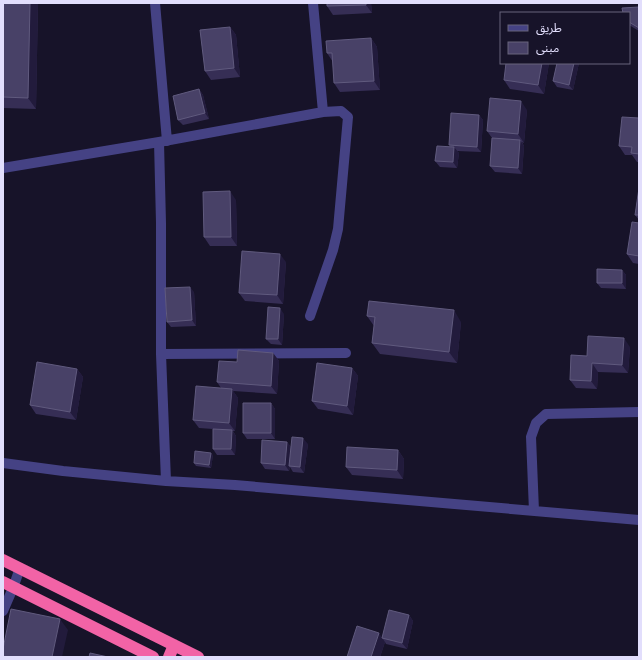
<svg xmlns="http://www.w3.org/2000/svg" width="642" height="660" font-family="Roboto,'Noto Sans Arabic',sans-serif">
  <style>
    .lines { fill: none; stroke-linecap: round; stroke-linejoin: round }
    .street { stroke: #454284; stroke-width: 10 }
    .highway { stroke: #f263a6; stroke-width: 12 }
    .wall { fill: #362e55 }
    .shaded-wall { fill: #221b3c }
    .building { fill: #484167; stroke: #605a7e }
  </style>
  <rect width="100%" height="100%" fill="#171329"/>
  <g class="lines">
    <path class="street" d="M155,3L167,141
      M313,3L323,112
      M159,142L161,223V354L166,481
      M3,168L159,142L323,112L341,111L348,117L338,229L333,250L310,316
      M161,354L346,353
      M3,463L63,471L166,481L235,485L639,520
      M534,511L531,437L536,423L546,414L639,412
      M3,611L13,588L20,568"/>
    <path class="highway" d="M3,560L198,657
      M3,582L153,657
      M169,657L174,645"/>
  </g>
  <path class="wall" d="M3,3H38L36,109L3,108Z
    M371,3L372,13L333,15L327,6Z
    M639,7V31L629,25V13Z
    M230,27L236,35L240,77L211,80L205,71Z
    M371,38L377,47L380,90L340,92L334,83L333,62L327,53Z
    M549,63L544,94L510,89L504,80Z
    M557,63H579L573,90L557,87L553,81Z
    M199,89L203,95L209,119L183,125L178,120Z
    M527,110L524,143L522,142L524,146L522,174L495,172L490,166L492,138L487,131Z
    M479,115L483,120L481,152L457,151L459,153L457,168L440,167L435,161L451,147L449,145Z
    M639,118V162H637L632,155H625L619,146Z
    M639,188V220L635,215Z
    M236,200L237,246H210L204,237Z
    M639,223V264L633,263L627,254Z
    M286,262L283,304L245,301L239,293Z
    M622,270L626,275V289L601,288L597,283Z
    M194,292L196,326L171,327L167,322Z
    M284,314L282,345L271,344L266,339Z
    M367,316L461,322L457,363L380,354L372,343L374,326Z
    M630,347L628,373L598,372L597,389L576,388L570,380L587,356Z
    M273,353L279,361L277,394L233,391L238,398L235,431H233L236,436L235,455H217L213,449V429L199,428L193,420L221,388L217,382L237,362Z
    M352,368L358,376L353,415L318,409L312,401Z
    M77,369L83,377L76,420L36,414L30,405Z
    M271,403L275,409V439H247L243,433Z
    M287,442L291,447L308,444L304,473L293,472L290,467L289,471L265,469L261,463Z
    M398,450L404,459L403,479L352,475L346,467Z
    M213,455L211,468L196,466L194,463Z
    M409,615L413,621L407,649L386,644L385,642L380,657H347L382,637Z"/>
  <path class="shaded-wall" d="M30,3H38L36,109L28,98Z
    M366,3H371L372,13L366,5Z
    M230,27L236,35L240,77L234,68Z
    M371,38L377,47L380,90L374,81Z
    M542,63H549L544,94L538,85Z
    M574,63H579L573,90L569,85Z
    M199,89L203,95L209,119L205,113Z
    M521,101L527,110L524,143L518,134Z
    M479,115L483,120L481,152L477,147Z
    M520,140L524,146L522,174L518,168Z
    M454,147L459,153L457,168L453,162Z
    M230,191L236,200L237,246L231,237Z
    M280,254L286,262L283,304L277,295Z
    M622,270L626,275V289L622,283Z
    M190,287L194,292L196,326L192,320Z
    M280,308L284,314L282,345L278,339Z
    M454,310L461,322L457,363L449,352Z
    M624,338L630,347L628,373L622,365Z
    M273,353L279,361L277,394L271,386Z
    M592,363L598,372L597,389L591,381Z
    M352,368L358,376L353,415L347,406Z
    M77,369L83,377L76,420L70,412Z
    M232,389L238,398L235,431L229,423Z
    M271,403L275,409V439L271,433Z
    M232,430L236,436L235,455L231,449Z
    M303,438L308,444L304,473L300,467Z
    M287,442L291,447L289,466L290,467L289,471L285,465Z
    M398,450L404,459L403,479L397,470Z
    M211,453L213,455L211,468L209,465Z
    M409,615L413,621L407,649L402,643Z
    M60,619L68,630L62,657H52Z
    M379,633L385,642L380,657H371Z"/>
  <path class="building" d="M3,3H30L28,98L3,97Z
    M327,3H366V5L327,6Z
    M639,7V28L629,22V13H623L622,8Z
    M230,27L234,68L205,71L200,30Z
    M371,38L374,81L334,83L332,53H327L326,41Z
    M506,63H542L538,85L504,80Z
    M557,63H574L569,85L553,81Z
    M199,89L205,113L178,120L173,96Z
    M490,98L521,101L518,134L487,131Z
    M451,113L479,115L477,147L449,145Z
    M622,117L639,118V154L631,153L632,147L619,146Z
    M492,138L520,140L518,168L490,166Z
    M437,146L454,147L453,162L435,161Z
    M639,188V215H635Z
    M230,191L231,237H204L203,192Z
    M632,222L639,223V256L627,254Z
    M242,251L280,254L277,295L239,293Z
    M597,269L622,270V283H597Z
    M190,287L192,320L167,322L165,288Z
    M369,301L454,310L449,352L372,343L375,317L367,316Z
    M268,307L280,308L278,339H266Z
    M588,336L624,338L622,365L592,363L591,381L570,380L571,355L587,356Z
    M238,350L273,353L271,386L217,382L219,361L237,362Z
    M37,362L77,369L70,412L30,405Z
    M317,363L352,368L347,406L312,401Z
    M196,386L232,389L229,423L193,420Z
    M243,403H271V433H243Z
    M213,429L232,430L231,449H213Z
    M292,437L303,438L300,467L289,466Z
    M262,440L287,442L285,465L261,463Z
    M347,447L398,450L397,470L346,467Z
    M195,451L211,453L209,465L194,463Z
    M11,609L60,619L52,657H3V649Z
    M389,610L409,615L402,643L382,638Z
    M357,626L379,633L371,657H347Z
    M90,653L108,657H89Z"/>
  <rect width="642" height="660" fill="none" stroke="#e2defc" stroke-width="8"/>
  <rect x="500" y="12" width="130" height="52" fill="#171329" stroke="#68647d"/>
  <rect x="508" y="25" width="20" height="6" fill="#454284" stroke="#68647d"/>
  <text x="536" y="32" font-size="12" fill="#e2defc">طريق</text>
  <rect x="508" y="42" width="20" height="12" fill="#484167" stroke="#68647d"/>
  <text x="536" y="52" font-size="12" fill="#e2defc">مبنى</text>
</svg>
